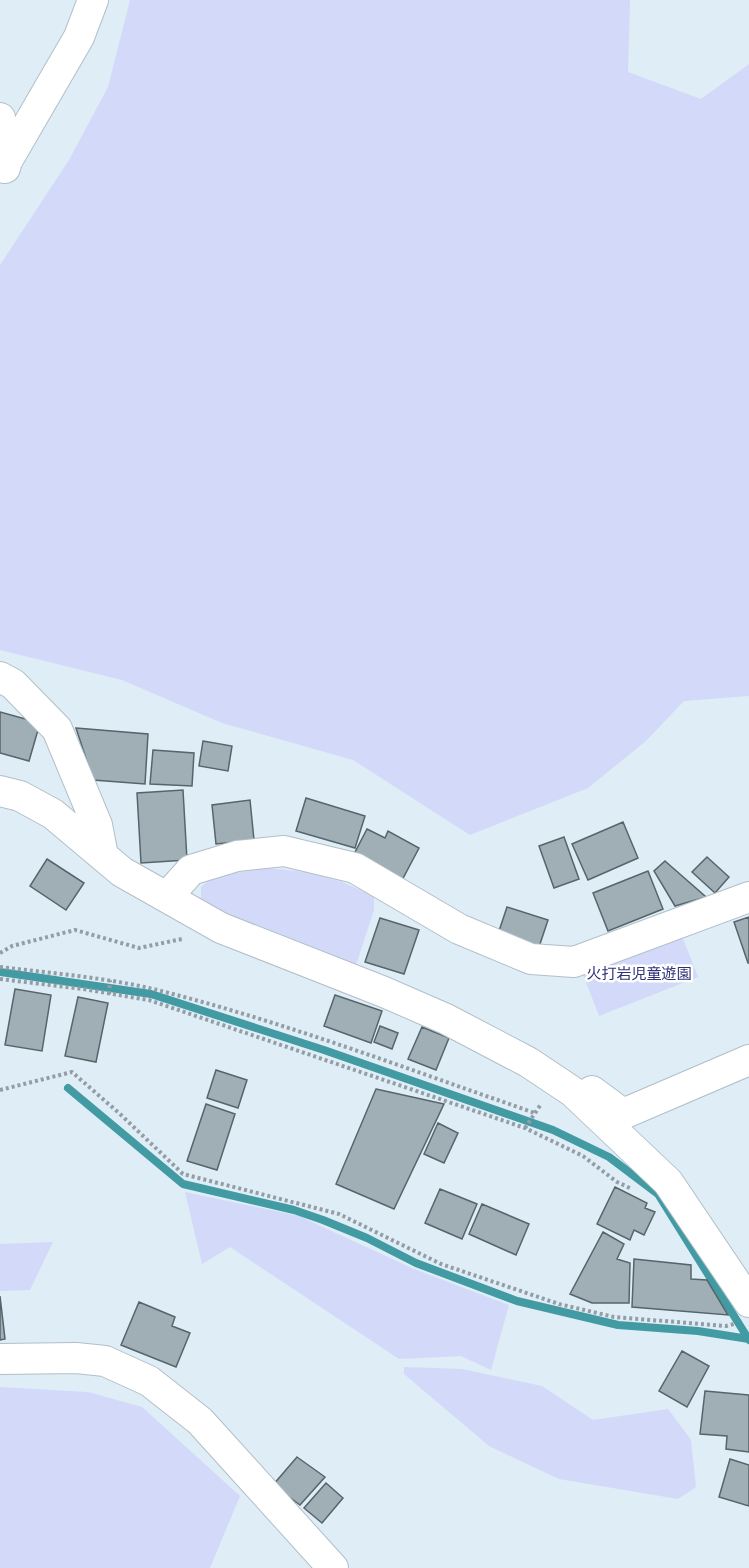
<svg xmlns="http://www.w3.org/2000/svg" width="749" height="1568" font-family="'Open Sans','Noto Sans JP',sans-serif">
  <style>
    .green { fill: #d3d9f8 }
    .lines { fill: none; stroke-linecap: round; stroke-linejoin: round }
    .stream { stroke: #429ba2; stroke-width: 8 }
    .building { fill: #9fafb5; stroke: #56656a; stroke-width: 1.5 }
    .street-casing { stroke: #b2bfc8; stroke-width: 32 }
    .path { stroke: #939da5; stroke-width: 4; stroke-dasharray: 3 3; stroke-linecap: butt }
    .street { stroke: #fff; stroke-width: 30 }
    .labels { text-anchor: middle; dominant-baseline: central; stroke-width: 5; stroke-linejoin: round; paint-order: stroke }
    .park-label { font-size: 15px; fill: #2f3276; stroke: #fff }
  </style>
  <rect width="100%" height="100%" fill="#dfedf7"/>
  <path class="green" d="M130,0H630L628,72L701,99L749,64V696L684,701L646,741L588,788L470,835L353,760L222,723L122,680L0,650V265L69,160L108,87Z
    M267,868L306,872L342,882L374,896V910L356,965L201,904V887L214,876Z
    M680,931L698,977L599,1016L581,969Z
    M185,1192L299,1216L414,1269L509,1305L491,1370L461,1356L399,1359L230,1247L202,1264Z
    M53,1242L30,1290L0,1291V1244Z
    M404,1367L462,1369L542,1386L593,1420L668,1409L691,1440L696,1487L678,1499L559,1479L489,1446L404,1374Z
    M0,1387L88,1392L142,1407L240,1496L210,1568H0Z"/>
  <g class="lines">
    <path class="stream" d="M0,972L151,994L324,1050L553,1130L609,1157L658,1194L749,1340
      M68,1088L183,1184L294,1210L323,1220L367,1238L416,1263L517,1301L618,1325L698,1331L749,1339"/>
  </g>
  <path class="building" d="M0,712L40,723L29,761L0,753Z
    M76,728L148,734L145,784L93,780Z
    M203,741L232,746L228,771L199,766Z
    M153,750L194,753L192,786L150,784Z
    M183,790L187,860L141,863L137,793Z
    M306,798L365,816L355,848L296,831Z
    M250,800L254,840L216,844L212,805Z
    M623,822L638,858L588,880L572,844Z
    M367,829L385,838L388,831L419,848L400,884L352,858Z
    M564,837L579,879L554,888L539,846Z
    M707,857L729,877L715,893L692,872Z
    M47,859L84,883L66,910L30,886Z
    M665,861L706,897L675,906L654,871Z
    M648,871L663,909L608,931L593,893Z
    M507,907L548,920L539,947L498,934Z
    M749,917V963H748L734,922Z
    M380,918L419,930L404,974L365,962Z
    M15,989L51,995L42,1051L5,1045Z
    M335,995L382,1011L371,1043L324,1026Z
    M78,997L108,1003L96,1062L65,1056Z
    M380,1026L398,1033L392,1049L374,1042Z
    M422,1027L449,1038L436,1070L408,1059Z
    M216,1070L247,1080L238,1108L207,1098Z
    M376,1089L444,1104L394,1209L336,1184Z
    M206,1104L235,1114L217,1170L187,1161Z
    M438,1123L458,1133L444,1163L424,1154Z
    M615,1187L647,1203L645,1208L655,1212L644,1235L634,1230L630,1240L597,1224Z
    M440,1189L477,1204L462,1239L425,1223Z
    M482,1204L529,1224L516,1255L469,1234Z
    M603,1232L624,1244L617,1259L630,1263L629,1303H592L570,1294Z
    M634,1259L691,1265V1279L707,1280L728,1315L632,1307Z
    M0,1296L5,1339L0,1340Z
    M139,1302L175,1317L172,1326L190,1333L176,1367L121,1345Z
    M682,1351L709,1366L687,1407L659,1391Z
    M705,1391L749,1395V1452L726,1449L727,1436L700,1434Z
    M297,1457L325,1477L300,1505L273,1485Z
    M730,1459L749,1465V1506L719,1497Z
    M326,1483L343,1498L322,1523L304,1508Z"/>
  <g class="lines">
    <defs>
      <path id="street" d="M0,118L7,161L5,168
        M7,161L79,37L93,0
        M0,677L13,684L57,729L97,825L103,856
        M0,791L20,796L53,814L122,872L221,928L384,992L446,1019L528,1062L573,1092L668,1182L749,1302
        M167,897L191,870L237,856L284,851L355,868L459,929L531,959L574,962L749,897
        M592,1091L623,1114L749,1060
        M0,1359L76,1358L105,1361L149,1381L200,1421L333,1568"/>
    </defs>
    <use href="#street" class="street-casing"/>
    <path class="path" d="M0,953L12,946L75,930L139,948L182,939
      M0,967C50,973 100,977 149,988C280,1020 407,1069 535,1113
      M0,979L83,989L149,1000L525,1128L583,1156L617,1182L632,1189
      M109,994L110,980
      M0,1090L72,1072L120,1114L183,1174L339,1214L441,1264L559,1304L614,1317L726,1326L734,1324
      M525,1128L541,1104"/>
    <use href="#street" class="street"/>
  </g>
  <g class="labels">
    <g class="park-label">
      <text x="639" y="973">火打岩児童遊園</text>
    </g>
  </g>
</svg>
